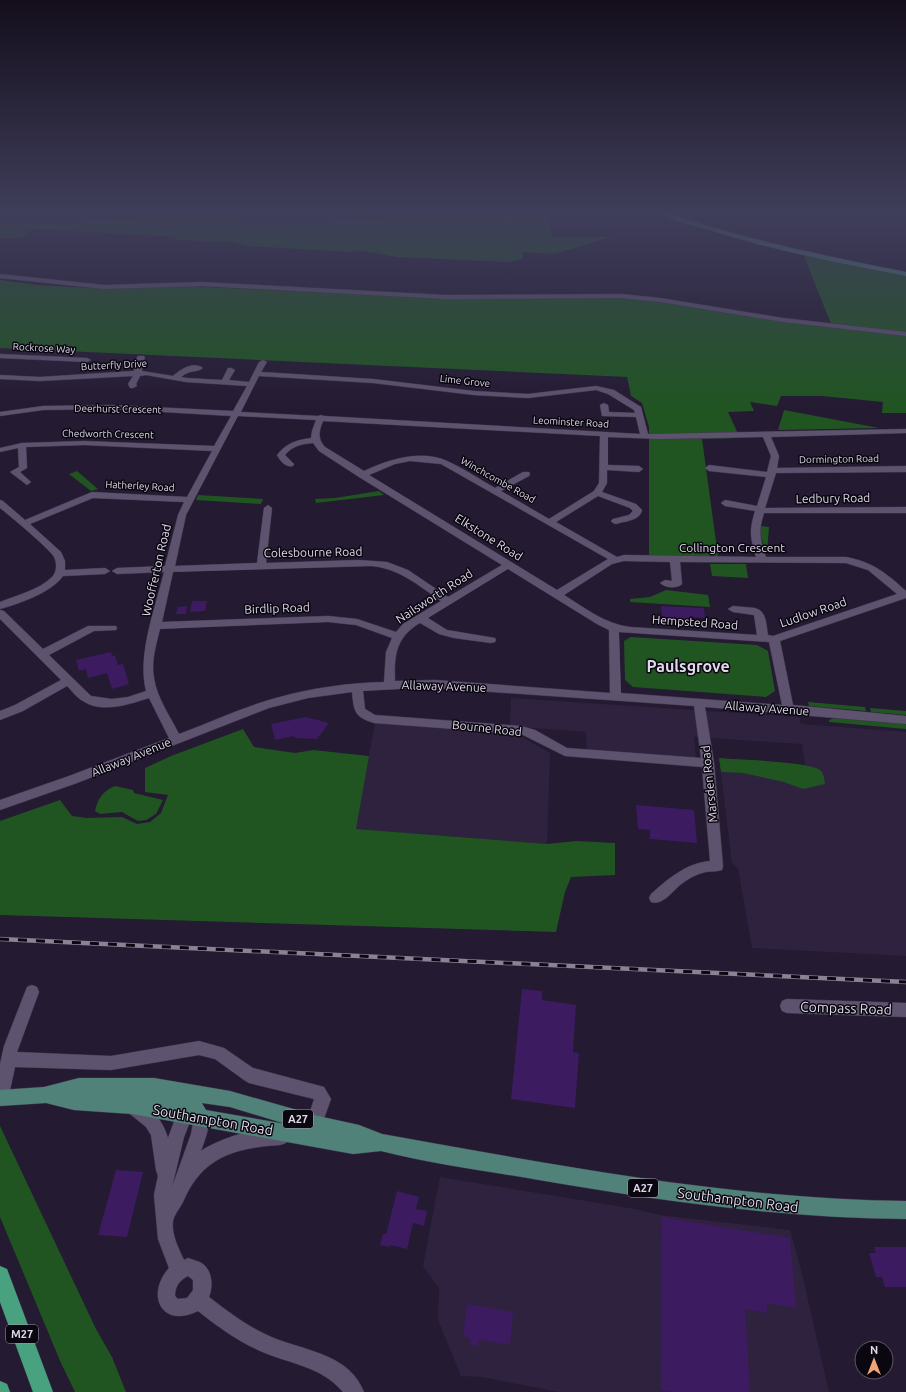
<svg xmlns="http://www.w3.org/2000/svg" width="906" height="1392" font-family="Ubuntu,sans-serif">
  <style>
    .built { fill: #2f223f }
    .green { fill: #205522 }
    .building { fill: #3d1b61 }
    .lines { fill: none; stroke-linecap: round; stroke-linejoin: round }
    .minor-casing { stroke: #3f374b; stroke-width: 1 }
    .major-casing { stroke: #3f374b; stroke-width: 1 }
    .highway-casing { stroke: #3f374b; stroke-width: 1 }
    .minor { fill: #5e536f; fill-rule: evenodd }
    .major { fill: #518279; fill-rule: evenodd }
    .highway { fill: #48a27f; fill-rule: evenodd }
    .rail-casing { stroke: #8a8296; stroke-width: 4.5 }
    .rail { stroke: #0b0711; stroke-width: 3; stroke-dasharray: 9; stroke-linecap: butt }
    .labels { text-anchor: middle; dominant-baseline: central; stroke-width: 3; stroke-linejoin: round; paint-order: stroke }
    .far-street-label { font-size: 10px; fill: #dfd9e9; stroke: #0b0711 }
    .shield { fill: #0b0711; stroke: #9f9aa8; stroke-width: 1 }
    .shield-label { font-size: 11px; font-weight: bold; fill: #dfd9e9 }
    .street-label { font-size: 12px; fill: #dfd9e9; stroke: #0b0711 }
    .near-street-label { font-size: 14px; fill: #dfd9e9; stroke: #0b0711 }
    .district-label { font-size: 16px; font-weight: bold; fill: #dfd9e9; stroke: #0b0711 }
  </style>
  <rect width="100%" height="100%" fill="#241a32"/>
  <path class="built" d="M511,698L799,717L801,724L906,732V956L752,948L738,868L732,863L719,758L805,765L802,744L694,737L696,759L587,750L586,732L510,726Z
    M375,723L512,733L522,737L550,753L547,844L355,829Z
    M440,1177L635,1209L660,1215L790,1230L800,1265L829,1392H559L481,1377L461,1376L438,1320L439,1288L423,1266Z"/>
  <path class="green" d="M512,213H546L552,237H612L554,254L523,252V259L509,262L397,257L356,250L351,252L246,246L234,242L175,240L176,237L33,229L22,238H0V225L225,215L255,225Z
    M804,256L906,276V333L831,324Z
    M0,280L38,285L108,289L185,286L434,298H623L661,302L746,316L906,336V413H882L883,402L822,396H781L777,406L750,402L754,411L728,412L740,438L702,439L718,556H649V427L642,403L631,396L627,377L0,348Z
    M784,410L879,428L778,430Z
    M77,471L98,489L91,491L69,474Z
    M379,491L384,495L316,503L315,499L335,498Z
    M198,495L263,499L261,504L196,500Z
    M761,526L769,527L767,553L761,538Z
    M710,564H746L748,578L712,576Z
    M666,590L708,595L710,607L630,602V599L650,597Z
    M631,637L757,645L768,651L775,691L766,697L633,687L625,680L624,641Z
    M808,702L865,707L866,711L809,706Z
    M870,708L906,711V715L871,712Z
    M834,718L906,724V729L829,722V720Z
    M243,729L254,747L295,753L313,750L369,756L356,829L547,844L576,841L615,843V875L571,877L565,892L556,932L0,915V821L60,800L72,816L86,818L122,817L137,824L150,822L161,813L168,795L145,792V768L171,756Z
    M719,758C738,760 807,761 820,770C824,773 824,779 825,784L803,789L784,782L743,773L721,772Z
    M115,786L133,790L134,793L163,800L156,814L146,820L138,821L122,812L100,814L95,811C98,798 103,791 115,786Z
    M0,1126L96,1329L112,1357L126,1392H75L61,1363L0,1217Z"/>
  <path class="building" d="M192,601H207L205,611L190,612Z
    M187,606L186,614H176L178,607Z
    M661,606L704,608L705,618L691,617L692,622L682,621V619L662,618Z
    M111,652L112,656L115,655L118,665L123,664L129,684L112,689L107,673L88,678L86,669L79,671L76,660Z
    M306,717L329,723L317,739L295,738L294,736L275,740L271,724Z
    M636,805L694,810L697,843L650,839V830L638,829Z
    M522,989L542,991V1000L576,1005L573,1052L579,1053L575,1108L511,1099Z
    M116,1170L143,1172L127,1237L98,1235Z
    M397,1191L419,1197L416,1209L427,1211L424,1226L413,1223L407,1249L390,1245V1247L380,1245L383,1234H386Z
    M662,1217L790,1238L796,1308L767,1303V1313L745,1309L750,1392H675L661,1390Z
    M874,1247H906V1287H885L882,1277H876L869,1253H876Z
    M467,1304L513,1312L510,1345L479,1340L478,1346L470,1345L471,1338L463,1336Z"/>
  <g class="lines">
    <defs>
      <path id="minor" d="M0,274L104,285L202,282L445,295L621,294L660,298L783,318L906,332V336L783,322L660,302L621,298L445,299L202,286L104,289L0,278Z
        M0,354L87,358L91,360L87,362L0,358Z
        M138,356H144L145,358L142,363V371L173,376C181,369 193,361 203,368C196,373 191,369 181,377L186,378L222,380L228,368H231L235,370L229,380L249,382L259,362L263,360L267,362L261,372L373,379L474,391L528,394L596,386L614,390L641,407L648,434L906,429V433L771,437L779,456L777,468L906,466V472L776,473L765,508L906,507V513H764C758,532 760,539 766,557H846C873,562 886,573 906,591V598L780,641L793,705L906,716V724L705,707L714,763L723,866L722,870C716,872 711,871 706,872C696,874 688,879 680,885C672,892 662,906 651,902L649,898L651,894C668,879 686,863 710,861L702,767L565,756L521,734L374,723C354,717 354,711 352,692L308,698L269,708L77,783L0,810V800L69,776L169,738L149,698C130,704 102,714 83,701C77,698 72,691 67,686L23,711L0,720V711L15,705L61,680L0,619V610L4,611L43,649L88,626H116L117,628L116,630L94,631L49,655L91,696L112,699L128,697L146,691C137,655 155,609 164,572L117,574L112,571L117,568L165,566L178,515L184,502L93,498L30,524L61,552L65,561V570L105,568L110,571L105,574L63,576C52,592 19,604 0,609V602C17,595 39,590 52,577C57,572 57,563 54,557C51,550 9,515 0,508V500L3,501L25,520L92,492L187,497L212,451L84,445L26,447L27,468L20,472L31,482L27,485L10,472L19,467L18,448L0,452V448L22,443L84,441L214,446L231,416L112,409L43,410L0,416V412L43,406L112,405L233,411L247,386L186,382L146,375L140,376L136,384L137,386L133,388H130L128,384L133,376L40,381L0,379V375L40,377L134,371V363ZM259,376L373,383L474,395L528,398L596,390L608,394L634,410L635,413L609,412L608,405L604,403L600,405L602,416L636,417L640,434L324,416L321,415L318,416L241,412ZM238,416L316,420L312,431L311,438C297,440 286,443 277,455C280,461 286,468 293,466L294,464L285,455C292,446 302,444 313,443L319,451L359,477L502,565L448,597L408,570L387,562L359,560L266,563L272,508L268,505L264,508L257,563L175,566L186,515ZM323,421L600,436L599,483L594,491L549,519L501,491L529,476L530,474L529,472H523L495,488C479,479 463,468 447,461C421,449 387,460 364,471L325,447C317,438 319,431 323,421ZM608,437L660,439L763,437L771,456L767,472L709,465L705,468L709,471L766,477L757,506L725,500L721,503L725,506L755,511C749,532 750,536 756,557L624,555L617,557L556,522L598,496L630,508L633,511L629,515L613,519L611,521L613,523L616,524C625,521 640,521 642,510L636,504L602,492L607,483V470L639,472L643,469L639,466L608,465ZM410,461L441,464L608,559L557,590L369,475L395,464ZM624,561L670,562L672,581L665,580L660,583C665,588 677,589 682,584L680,562L846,563L868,570L897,594L773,636L768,635C766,625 767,611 755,608L733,606L728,609L733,612L754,615L757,635L630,627C605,624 585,608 564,595L612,564ZM371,566C399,568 419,586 441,601L403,624L396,632L357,619L328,616L162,622L173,572ZM508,569L597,624L609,630L610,693L435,680L395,681C394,655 396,637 420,623L439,634L454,638L491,643L495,642L496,640L495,638L447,630L428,618ZM328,622L356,625L392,638L386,652L384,682C348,683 311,688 276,698C243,707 211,722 179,734C170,716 157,698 154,678C151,662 156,645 160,629ZM619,632L769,642L782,705L621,693ZM417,688H435L694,706L701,758L567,748L535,730L521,726L375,715L365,709L363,691Z
        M32,985L37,987L39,992L17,1052L111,1056L199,1041L224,1048L253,1068L324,1087L331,1099L322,1124L323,1129L321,1135L315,1137L309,1135L306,1124L314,1099L249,1083L244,1080L215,1059L199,1055L111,1070L15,1067L7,1104L0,1105V1064L4,1046L27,987Z
        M787,999L906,1003V1017L787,1013L782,1011L780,1006L782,1001Z
        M136,1100C152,1107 163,1121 168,1138L179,1108L185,1106L191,1108L193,1114L184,1137L172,1187L191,1134L195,1111L201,1109L207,1111C212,1124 205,1139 201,1151C218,1139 265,1123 286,1131L288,1137L286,1143L280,1145C234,1148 202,1157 183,1202C180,1208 174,1215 173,1221C171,1234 179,1249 184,1260L188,1258C193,1260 199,1261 203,1264C213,1272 213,1287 209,1297C226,1310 244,1324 265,1334C299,1351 348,1351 364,1392H343C320,1365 288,1364 258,1350C236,1340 217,1326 198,1311C162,1329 145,1295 169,1268L158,1239L154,1195L158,1176L156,1170L151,1135L146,1127L130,1114L128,1108L130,1102ZM188,1276L193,1280V1290L187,1298L178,1299L175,1296C175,1286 180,1280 188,1276Z"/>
      <path id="major" d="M660,213H669C746,240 826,256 906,272V276C839,263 771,250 706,229C693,225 670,221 660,213Z
        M79,1078H154L230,1091L318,1116L359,1125L382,1134C556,1165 729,1199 906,1201V1219C782,1218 661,1201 539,1180C487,1171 432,1164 381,1151L353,1154L132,1114L74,1110L46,1103L0,1106V1090L44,1087ZM202,1103L230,1107L286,1124L206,1110Z"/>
      <path id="highway" d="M0,1266L7,1269L53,1392H33L0,1302Z
        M0,1381L7,1384L10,1392H0Z"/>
    </defs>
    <use href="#minor" class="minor-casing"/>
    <use href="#major" class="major-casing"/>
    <use href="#highway" class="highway-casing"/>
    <use href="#minor" class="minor"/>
    <use href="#major" class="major"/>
    <use href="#highway" class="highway"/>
    <defs>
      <path id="rail" d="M0,939L906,982"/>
    </defs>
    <use href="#rail" class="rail-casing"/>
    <use href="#rail" class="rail"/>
  </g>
  <linearGradient id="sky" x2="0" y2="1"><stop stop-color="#140e1c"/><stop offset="0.52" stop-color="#3f3e5a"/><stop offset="1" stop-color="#3f3e5a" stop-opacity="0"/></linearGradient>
  <rect width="906" height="408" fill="url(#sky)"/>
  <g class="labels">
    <g class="far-street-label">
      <text transform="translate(44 348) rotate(3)">Rockrose Way</text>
      <text transform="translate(114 365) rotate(-3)">Butterfly Drive</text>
      <text transform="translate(465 381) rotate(6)">Lime Grove</text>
      <text transform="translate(118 409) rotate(1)">Deerhurst Crescent</text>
      <text transform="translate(571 422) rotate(3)">Leominster Road</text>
      <text transform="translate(108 434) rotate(1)">Chedworth Crescent</text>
      <text transform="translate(839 459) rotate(-1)">Dormington Road</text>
      <text transform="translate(498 480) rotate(29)">Winchcombe Road</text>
      <text transform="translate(140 486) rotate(3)">Hatherley Road</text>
    </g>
    <g class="shield">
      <rect x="283" y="1110" width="30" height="18" rx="3"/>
      <rect x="628" y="1179" width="30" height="18" rx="3"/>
      <rect x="6" y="1325" width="32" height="18" rx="3"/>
    </g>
    <g class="shield-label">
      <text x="298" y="1119">A27</text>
      <text x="643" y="1188">A27</text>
      <text x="22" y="1334">M27</text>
    </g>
    <g class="street-label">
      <text transform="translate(833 498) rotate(-1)">Ledbury Road</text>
      <text transform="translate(489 537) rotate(32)">Elkstone Road</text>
      <text x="732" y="547">Collington Crescent</text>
      <text transform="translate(313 552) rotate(-1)">Colesbourne Road</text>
      <text transform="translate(156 570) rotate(-77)">Woofferton Road</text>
      <text transform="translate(434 596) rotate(-33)">Nailsworth Road</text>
      <text transform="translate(277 608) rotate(-2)">Birdlip Road</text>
      <text transform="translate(813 612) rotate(-19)">Ludlow Road</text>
      <text transform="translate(695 622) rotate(4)">Hempsted Road</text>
      <text transform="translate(444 686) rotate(2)">Allaway Avenue</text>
      <text transform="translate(767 708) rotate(4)">Allaway Avenue</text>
      <text transform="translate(487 728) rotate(6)">Bourne Road</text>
      <text transform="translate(131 757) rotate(-22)">Allaway Avenue</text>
      <text transform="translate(709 784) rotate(-96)">Marsden Road</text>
    </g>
    <g class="near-street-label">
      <text transform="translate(846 1008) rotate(2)">Compass Road</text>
      <text transform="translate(213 1120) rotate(10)">Southampton Road</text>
      <text transform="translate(738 1200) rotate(7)">Southampton Road</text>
    </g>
    <g class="district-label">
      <text x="688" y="666">Paulsgrove</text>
    </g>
  </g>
  <g transform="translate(874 1360)"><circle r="19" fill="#0b0711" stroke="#605b67"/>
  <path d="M0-3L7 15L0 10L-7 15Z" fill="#f0a278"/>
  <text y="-6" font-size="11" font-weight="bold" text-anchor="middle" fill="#dfd9e9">N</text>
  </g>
</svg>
